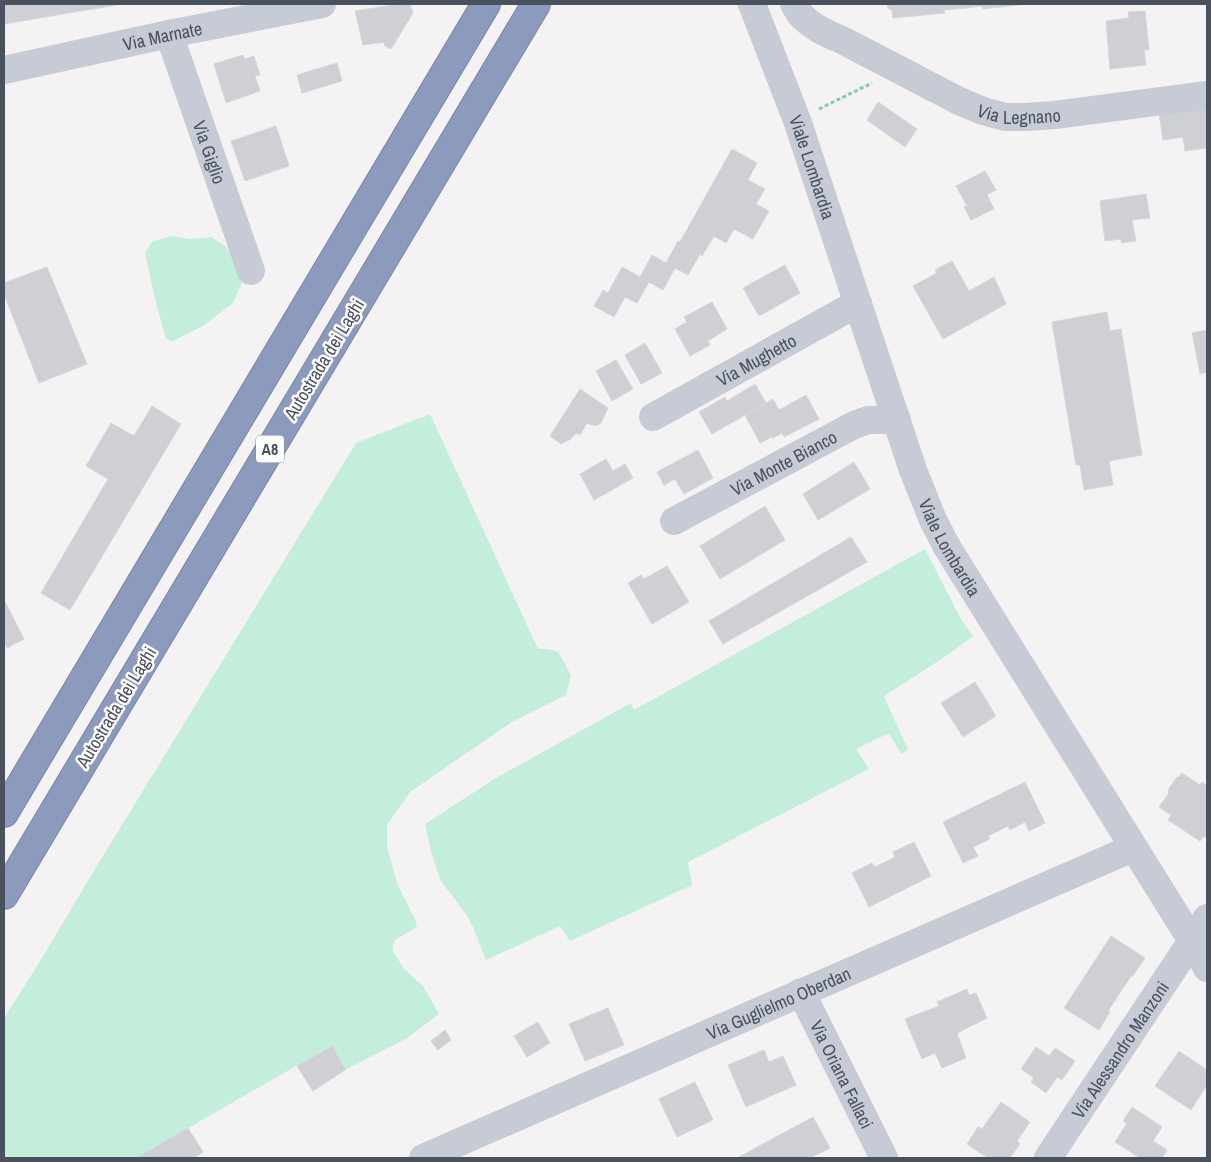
<svg xmlns="http://www.w3.org/2000/svg" width="1211" height="1162" font-family="'Archivo Narrow',sans-serif">
  <style>
    .green { fill: #c3eedb }
    .building { fill: #cfd0d5; stroke: #d6d7dc }
    .lines { fill: none; stroke-linecap: round; stroke-linejoin: round }
    .highway-casing { stroke: #7786a9; stroke-width: 30 }
    .path { stroke: #7dcbb2; stroke-width: 3; stroke-dasharray: 4 2.5; stroke-linecap: butt }
    .minor { stroke: #c6cbd5; stroke-width: 28 }
    .highway { stroke: #8c9bbd; stroke-width: 28 }
    .labels { text-anchor: middle; dominant-baseline: central; stroke-width: 5; stroke-linejoin: round; paint-order: stroke }
    .shield { fill: #fff; stroke: #80858e; stroke-width: 1 }
    .shield-label { font-size: 16px; font-weight: bold; fill: #4a515e }
    .street-label { font-size: 18px; fill: #4a515e; stroke: #fff }
  </style>
  <rect width="100%" height="100%" fill="#f4f2f2"/>
  <path class="green" d="M171,236L190,239L211,237L225,246L234,258L244,278L239,290L233,303L203,326L173,341L166,339L155,299L145,253L152,242Z
    M430,414L538,649H548L558,652L571,675L566,695L512,722L410,792L387,825V847L397,883L415,919L417,927L395,940L393,944V951L404,969L423,986L439,1014L407,1038L345,1070L331,1046L136,1158H4V1018L39,963L95,869L356,443Z
    M925,549L962,621L973,636L943,658L884,696L908,750L901,754L889,733L856,749L869,769L688,862L692,885L570,941L560,926L486,960L474,929L466,914L441,881L432,855L425,824L496,778L631,703L634,710Z"/>
  <path class="building" d="M4,4H122L4,24Z
    M400,4H410L413,13L391,49L385,46L384,42L363,45L355,11Z
    M887,4H1027L983,9L982,6L967,8L944,10L945,13L893,18L892,10L888,8Z
    M1145,11L1149,50H1144L1146,65L1110,69L1106,21L1129,18L1128,12Z
    M243,55L245,59L254,56L260,75L255,76L260,91L226,103L214,64Z
    M337,63L342,81L302,93L297,75Z
    M878,102L917,129L905,147L867,120Z
    M1207,106V148L1185,151L1183,137L1163,140L1159,113Z
    M276,126L289,166L245,181L231,141Z
    M732,149L757,163L748,180L765,189L756,204L769,211L753,239L734,229L726,243L714,236L702,256L700,254L688,275L675,268L663,290L649,282L637,303L625,297L614,317L594,306L603,290L608,293L622,267L640,277L652,255L666,263L678,241L680,242Z
    M985,171L996,190L987,195L994,209L971,220L964,207L967,206L956,186Z
    M1146,194L1150,218L1132,220L1136,241L1122,243L1121,239L1105,241L1100,201Z
    M952,261L969,291L994,277L1006,304L943,339L913,286L937,273L935,270Z
    M785,265L800,293L759,316L743,288Z
    M47,267L87,364L39,383L4,294V283Z
    M712,302L727,329L708,341L710,345L690,356L675,329L687,322L684,317Z
    M1107,312L1110,331L1121,329L1142,455L1109,461L1113,485L1084,490L1080,465H1076L1052,322Z
    M1207,330V372L1200,374L1192,333Z
    M645,343L662,373L641,384L625,355Z
    M616,360L633,389L612,401L596,371Z
    M755,384L766,403L712,434L699,412L725,397L727,401Z
    M580,389L608,408L601,423L595,426L587,423L580,435L576,433L571,439L561,444L550,436Z
    M806,395L819,419L784,437L782,433L773,438L772,437L760,443L745,415L773,399L779,410Z
    M152,406L181,424L70,610L41,593L108,479L86,466L111,423L134,436Z
    M698,450L713,478L684,494L675,479L664,485L657,472Z
    M606,459L613,471L625,464L633,478L594,500L580,474Z
    M854,462L870,489L818,520L803,494Z
    M765,506L785,540L720,579L700,546Z
    M851,537L867,562L723,644L709,621Z
    M667,566L689,602L652,624L628,583L641,575L644,579Z
    M4,600L24,639L7,648L4,641Z
    M975,682L996,716L963,737L941,703Z
    M1182,773L1200,785L1202,782L1207,786V839L1204,836L1200,841L1168,820L1171,815L1159,807L1169,793L1168,790L1177,777L1178,778Z
    M1025,782L1045,823L1029,831L1025,822L1010,830L1008,826L988,836L990,839L973,847L978,856L963,863L943,822Z
    M914,842L931,876L869,907L852,873L872,863L875,867L895,857L893,852Z
    M1111,936L1145,958L1132,977L1131,976L1108,1011L1110,1012L1099,1030L1064,1008Z
    M967,989L969,995L976,993L987,1018L957,1033L966,1058L942,1068L935,1053L922,1059L905,1019L939,1006L937,1002Z
    M608,1008L624,1045L585,1061L569,1024Z
    M538,1022L550,1043L527,1057L514,1036Z
    M445,1030L451,1040L438,1050L431,1041Z
    M332,1046L345,1070L313,1091L297,1066Z
    M1036,1047L1049,1056L1055,1048L1075,1061L1062,1080L1057,1077L1046,1093L1031,1082L1034,1078L1021,1069Z
    M764,1050L769,1062L783,1056L796,1085L746,1107L728,1065Z
    M1179,1051L1207,1070V1085L1191,1110L1155,1086Z
    M695,1082L713,1120L677,1137L659,1099Z
    M1001,1102L1030,1122L1017,1141L1020,1144L1010,1158H988L967,1144L978,1127L982,1129Z
    M1132,1107L1162,1127L1153,1141L1167,1150L1162,1158H1140L1115,1142L1127,1123L1123,1121Z
    M813,1117L830,1148L810,1158H737Z
    M188,1128L203,1152L194,1158H136Z"/>
  <g class="lines">
    <defs>
      <path id="highway" d="M4,813L486,4
        M4,895L536,4"/>
    </defs>
    <use href="#highway" class="highway-casing"/>
    <path class="path" d="M819,109L872,83"/>
    <g class="minor">
      <path id="s1" d="M752,4L798,123L913,470L933,520L947,547L1192,941L1207,968"/>
      <path id="s2" d="M794,4C796,7 798,11 800,14C812,28 831,35 846,42L959,101L983,111L1005,117H1025L1055,115L1207,95"/>
      <path id="s3" d="M169,34L251,271"/>
      <path id="s4" d="M4,70L169,34L322,4"/>
      <path id="s5" d="M653,417L858,303"/>
      <path id="s6" d="M674,521L854,425L868,420H897"/>
      <path id="s7" d="M801,992L884,1158"/>
      <path id="s8" d="M423,1158L1133,848"/>
      <path id="s9" d="M1048,1158L1207,918"/>
    </g>
    <use href="#highway" class="highway"/>
  </g>
  <g class="labels">
    <rect class="shield" x="256" y="435.5" width="28" height="27" rx="4"/>
    <g class="shield-label">
      <text x="270" y="449">A8</text>
    </g>
    <g class="street-label">
      <text stroke="none"><textPath href="#s4" startOffset="162">Via Marnate</textPath></text>
      <text stroke="none"><textPath href="#s2" startOffset="256">Via Legnano</textPath></text>
      <text stroke="none"><textPath href="#s3" startOffset="125">Via Giglio</textPath></text>
      <text stroke="none"><textPath href="#s1" startOffset="174">Viale Lombardia</textPath></text>
      <text transform="translate(324 359) rotate(-59)">Autostrada dei Laghi</text>
      <text stroke="none"><textPath href="#s5" startOffset="118">Via Mughetto</textPath></text>
      <text stroke="none"><textPath href="#s6" startOffset="124">Via Monte Bianco</textPath></text>
      <text stroke="none"><textPath href="#s1" startOffset="579">Viale Lombardia</textPath></text>
      <text transform="translate(116 707) rotate(-59)">Autostrada dei Laghi</text>
      <text stroke="none"><textPath href="#s8" startOffset="388">Via Guglielmo Oberdan</textPath></text>
      <text stroke="none"><textPath href="#s9" startOffset="130">Via Alessandro Manzoni</textPath></text>
      <text stroke="none"><textPath href="#s7" startOffset="92">Via Oriana Fallaci</textPath></text>
    </g>
  </g>
  <rect width="1211" height="1162" fill="none" stroke="#4a515e" stroke-width="10"/>
</svg>
